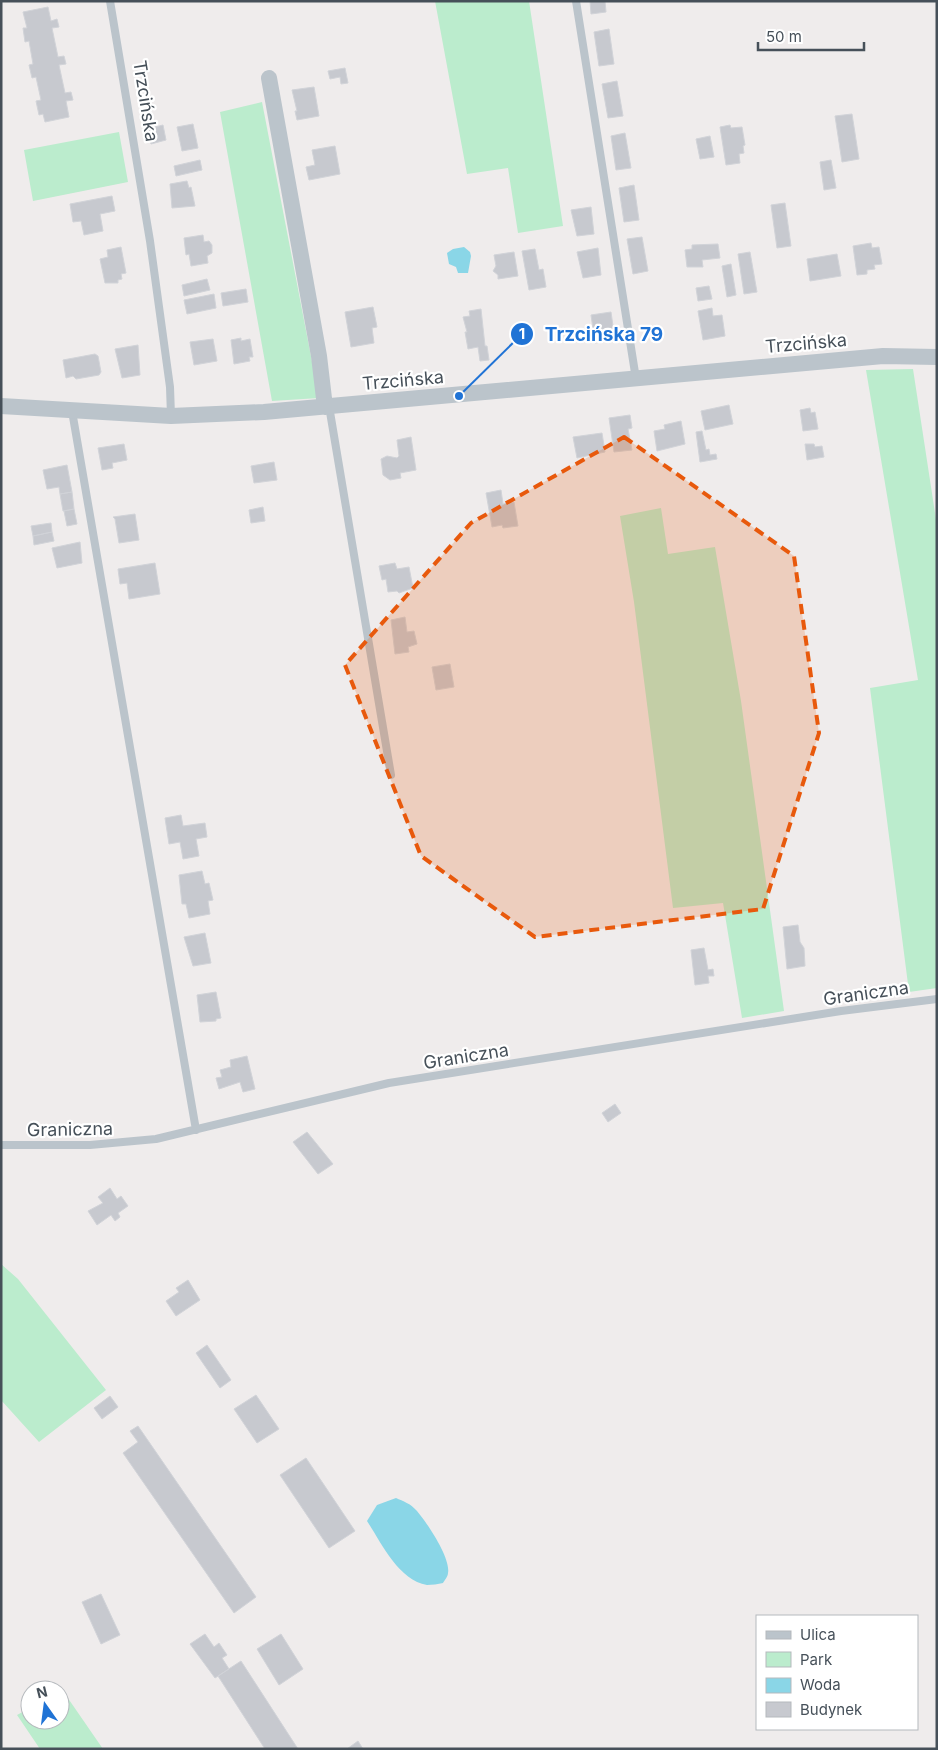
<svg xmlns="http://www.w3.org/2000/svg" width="938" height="1750" font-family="Inter,sans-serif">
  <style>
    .green { fill: #bbeccd }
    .water { fill: #8ad6e7 }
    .building { fill: #c7c9cf; stroke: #d1d3d8 }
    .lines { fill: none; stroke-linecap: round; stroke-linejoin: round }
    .service { stroke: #bbc4cb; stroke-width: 8 }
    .minor { stroke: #bbc4cb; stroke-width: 16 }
    .marked { fill: #e8590c; fill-opacity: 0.2; stroke: #e8590c; stroke-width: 4; stroke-dasharray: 10 6; stroke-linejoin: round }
    .labels { text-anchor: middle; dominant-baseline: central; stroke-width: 4.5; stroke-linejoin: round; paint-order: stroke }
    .street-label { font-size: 18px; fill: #465059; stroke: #fff }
    .leader { fill: none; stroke: #2073d5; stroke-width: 2 }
    .callout-dot { fill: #2073d5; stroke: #fff; stroke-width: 2 }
    .mark-label { font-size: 15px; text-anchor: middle; font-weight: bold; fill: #fff }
    .callout-label { font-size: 19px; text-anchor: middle; font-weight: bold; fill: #2073d5; stroke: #fff; stroke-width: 4.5; stroke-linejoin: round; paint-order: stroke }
  </style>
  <rect width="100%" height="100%" fill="#efecec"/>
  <path class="green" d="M435,1H529L563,226L518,233L508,168L467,174Z
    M262,102L319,398L272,401L220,112Z
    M119,132L128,182L33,201L24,150Z
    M913,369L937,526V988L909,992L870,688L918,680L866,370Z
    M661,508L668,554L715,547L741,701L784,1011L742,1018L723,903L673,908L634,602L620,516Z
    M1,1264L18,1279L106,1390L39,1442L1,1400Z
    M63,1691L103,1749H40L17,1715L30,1708V1720H60V1692Z"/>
  <path class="water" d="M464,247L470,252L471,256L468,273H458L456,267L449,264L447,253L453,249Z
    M396,1498C403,1501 411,1504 416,1510C426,1521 451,1558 448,1573C448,1576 445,1580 443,1583C438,1584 432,1585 427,1585C398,1580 381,1542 367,1521L377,1505Z"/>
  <path class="building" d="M590,1H605L606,12L591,14Z
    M48,7L51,21L57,19L59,27L52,28L58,57L64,56L66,64L59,65L65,93L71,92L73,100L66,101L69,117L45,122L43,114L39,115L36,101L41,100L36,77L32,78L29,65L33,64L29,41L25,42L23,28H27L23,12Z
    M609,29L614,64L599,66L594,32Z
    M345,68L348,83L341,84L340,77L330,79L328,71Z
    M617,81L623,116L608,118L602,84Z
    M314,87L319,116L297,120L295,111H297L292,90Z
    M852,114L859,159L842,162L835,116Z
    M193,124L198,148L182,151L177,127Z
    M163,125L166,140L151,144L147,129Z
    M730,125L731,128L742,127L745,145L743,146L744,153L739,154L740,163L726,165L720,127Z
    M625,133L631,168L616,170L611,136Z
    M710,136L714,157L700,159L696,139Z
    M335,146L340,174L309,180L306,167L315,165L312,150Z
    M200,160L202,170L176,176L174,166Z
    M831,160L836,188L824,190L820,162Z
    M187,181L189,188L191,187L195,206L172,208L170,184Z
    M634,185L639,220L624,222L619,188Z
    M112,196L115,211L100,214L103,231L84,235L81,221L73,222L70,204Z
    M785,203L791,246L777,248L771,205Z
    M591,207L594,234L577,236L571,210Z
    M203,235L204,242L209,241L212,245V253L207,256L208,263L191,266L189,254L186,255L184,238Z
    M642,237L648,271L633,274L627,239Z
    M871,243L872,248L879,247L882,264L874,265L875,269L867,270V274L857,275L853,246Z
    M718,244L720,258L702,260L703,267H687L685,250L692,249V245Z
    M121,247L126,273L121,274L122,279L118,280V283H105L100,259L108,257L107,250Z
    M598,248L601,275L583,278L577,252Z
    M535,249L539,270L543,269L546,287L529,290L522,251Z
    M514,252L518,276L498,279V275L493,271L496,266L494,255Z
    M750,252L757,292L744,294L738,254Z
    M837,254L841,276L810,281L807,259Z
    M731,264L736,295L727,297L722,266Z
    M207,279L210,290L184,296L182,285Z
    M709,286L712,299L698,301L696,288Z
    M246,289L248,302L223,306L221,293Z
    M214,294L216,308L187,314L184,300Z
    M373,307L377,327L372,328L374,343L351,347L345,312Z
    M712,308L713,316L722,315L725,336L703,340L698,311Z
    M481,309L485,346H487L489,360L480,361L478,347L468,349L465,332H467L463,317L470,316L469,311Z
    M611,312L615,340L595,343L591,315Z
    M241,338V341L250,339L253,357H249L250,361L234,364L231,340Z
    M213,339L217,361L194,365L190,342Z
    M138,345L140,375L122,378L115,349Z
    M95,354L98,356L101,372L99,375L76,379L73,376L66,378L63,360Z
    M729,405L733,424L705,430L701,411Z
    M810,408L811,413L815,412L818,429L803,431L800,410Z
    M630,415L632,428L628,429L632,450L614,452L609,418Z
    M681,421L685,444L657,451L654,431L665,429L664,425Z
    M702,431L706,450L709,449L710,455L716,454L717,459L700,462L696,432Z
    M602,433L605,452L577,458L573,437Z
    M411,437L416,470L400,473L401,478L390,480L383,475L381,459L387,456L397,458L399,456L397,440Z
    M124,444L127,460L112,463L113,468L102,470L98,448Z
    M805,444H814L815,447L822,446L824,457L807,460Z
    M274,462L277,480L254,483L251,466Z
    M67,465L72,492L60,494L59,487L47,489L43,470Z
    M501,490L503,504L514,502L518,526L503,528L502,525L492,527L486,493Z
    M72,492L74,509L63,511L60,494Z
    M263,507L265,521L251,523L249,510Z
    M74,509L77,524L67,526L64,511Z
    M135,514L139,540L119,543L115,519L113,517Z
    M51,523L52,532L33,536L31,526Z
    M52,532L54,541L34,545L33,536Z
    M80,542L82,563L57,568L52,548Z
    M155,563L160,594L129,599L127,583L120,584L118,569Z
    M395,563L397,569L409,567L413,588L399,593L397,591L388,592L386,579L382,580L379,566Z
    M405,617L407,632L414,631L417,644L408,647L409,652L395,654L391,620Z
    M450,664L454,687L436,690L432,667Z
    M181,815L183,826L205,823L207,837L196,839L199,856L183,859L180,842L169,844L165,818Z
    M202,871L205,884L209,883L213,900L208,901L210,914L189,918L186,904H182L179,875Z
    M798,925L800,942L804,948L805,966L787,969L783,927Z
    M205,933L211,963L193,966L184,937Z
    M704,948L708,970L713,969L714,976H708L709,983L695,985L691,950Z
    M216,992L221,1018L216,1019V1021L200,1022L197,995Z
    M247,1056L255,1089L243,1092L240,1082L219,1089L216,1078L222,1077L220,1070L231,1067L230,1060Z
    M615,1104L621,1113L608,1122L602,1113Z
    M307,1132L333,1164L318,1174L293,1142Z
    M110,1188L117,1199L121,1196L128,1206L118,1213L120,1217L115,1221L111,1215L97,1225L88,1211L103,1203L98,1197Z
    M188,1280L200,1300L176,1316L166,1301L179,1292L176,1288Z
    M207,1345L231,1380L220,1388L196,1353Z
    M256,1395L279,1429L257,1443L234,1409Z
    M110,1396L118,1407L102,1419L94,1408Z
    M138,1426L256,1597L234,1613L123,1453L138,1442L130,1431Z
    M306,1458L355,1531L329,1548L280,1475Z
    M101,1594L120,1635L101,1644L82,1602Z
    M205,1634L214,1647L219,1643L227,1655L222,1658L229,1669L215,1678L190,1644Z
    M281,1634L303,1669L279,1685L257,1649Z
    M241,1661L298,1749H265L218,1676Z
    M358,1741L363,1749H347Z"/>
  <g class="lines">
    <path class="service" d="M110,1L150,241L170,387L171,416
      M576,1L636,379
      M329,406L391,775
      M72,411L196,1130
      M1,1145H90L156,1139L389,1083L841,1011L937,999"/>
    <path class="minor" d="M269,78L319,356L325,407
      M1,406L171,416L264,412L883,356L937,357"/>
  </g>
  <path class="marked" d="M624,437L794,556L819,733L763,909L535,937L421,856L345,665L471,523Z"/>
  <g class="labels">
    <g class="street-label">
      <text transform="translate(146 101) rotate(81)">Trzcińska</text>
      <text transform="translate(806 343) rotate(-5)">Trzcińska</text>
      <text transform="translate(403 380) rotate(-5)">Trzcińska</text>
      <text transform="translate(866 993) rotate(-8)">Graniczna</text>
      <text transform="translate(466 1056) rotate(-9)">Graniczna</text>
      <text transform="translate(70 1129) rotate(-1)">Graniczna</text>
    </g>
  </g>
  <path class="leader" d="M459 396L522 334"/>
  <g class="callout-dot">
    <circle cx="459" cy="396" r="5"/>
    <circle cx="522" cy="334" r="12"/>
  </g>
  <g class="mark-label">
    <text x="522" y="339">1</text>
  </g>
  <g class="callout-label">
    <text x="604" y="341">Trzcińska 79</text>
  </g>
  <rect width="938" height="1750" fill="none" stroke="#465059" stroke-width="5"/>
  <rect x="756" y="1615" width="162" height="115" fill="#ffffff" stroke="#b5b9bd"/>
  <rect x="766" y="1631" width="25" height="8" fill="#bbc4cb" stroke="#b5b9bd"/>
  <text x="800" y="1640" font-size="15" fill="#465059">Ulica</text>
  <rect x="766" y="1652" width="25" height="15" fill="#bbeccd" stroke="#b5b9bd"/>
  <text x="800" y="1665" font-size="15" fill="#465059">Park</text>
  <rect x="766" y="1678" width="25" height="15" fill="#8ad6e7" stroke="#b5b9bd"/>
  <text x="800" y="1690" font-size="15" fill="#465059">Woda</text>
  <rect x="766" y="1702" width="25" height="15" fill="#c7c9cf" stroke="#b5b9bd"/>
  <text x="800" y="1715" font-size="15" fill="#465059">Budynek</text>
  <g transform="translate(45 1705) rotate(346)"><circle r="24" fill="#ffffff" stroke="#b5b9bd"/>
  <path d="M0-4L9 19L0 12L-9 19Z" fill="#2073d5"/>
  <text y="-8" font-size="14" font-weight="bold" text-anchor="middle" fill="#465059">N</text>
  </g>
  <path d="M758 42v8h106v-8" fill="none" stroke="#465059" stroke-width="2.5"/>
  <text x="766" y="42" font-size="15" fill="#465059" stroke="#ffffff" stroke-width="4" paint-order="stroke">50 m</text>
</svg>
